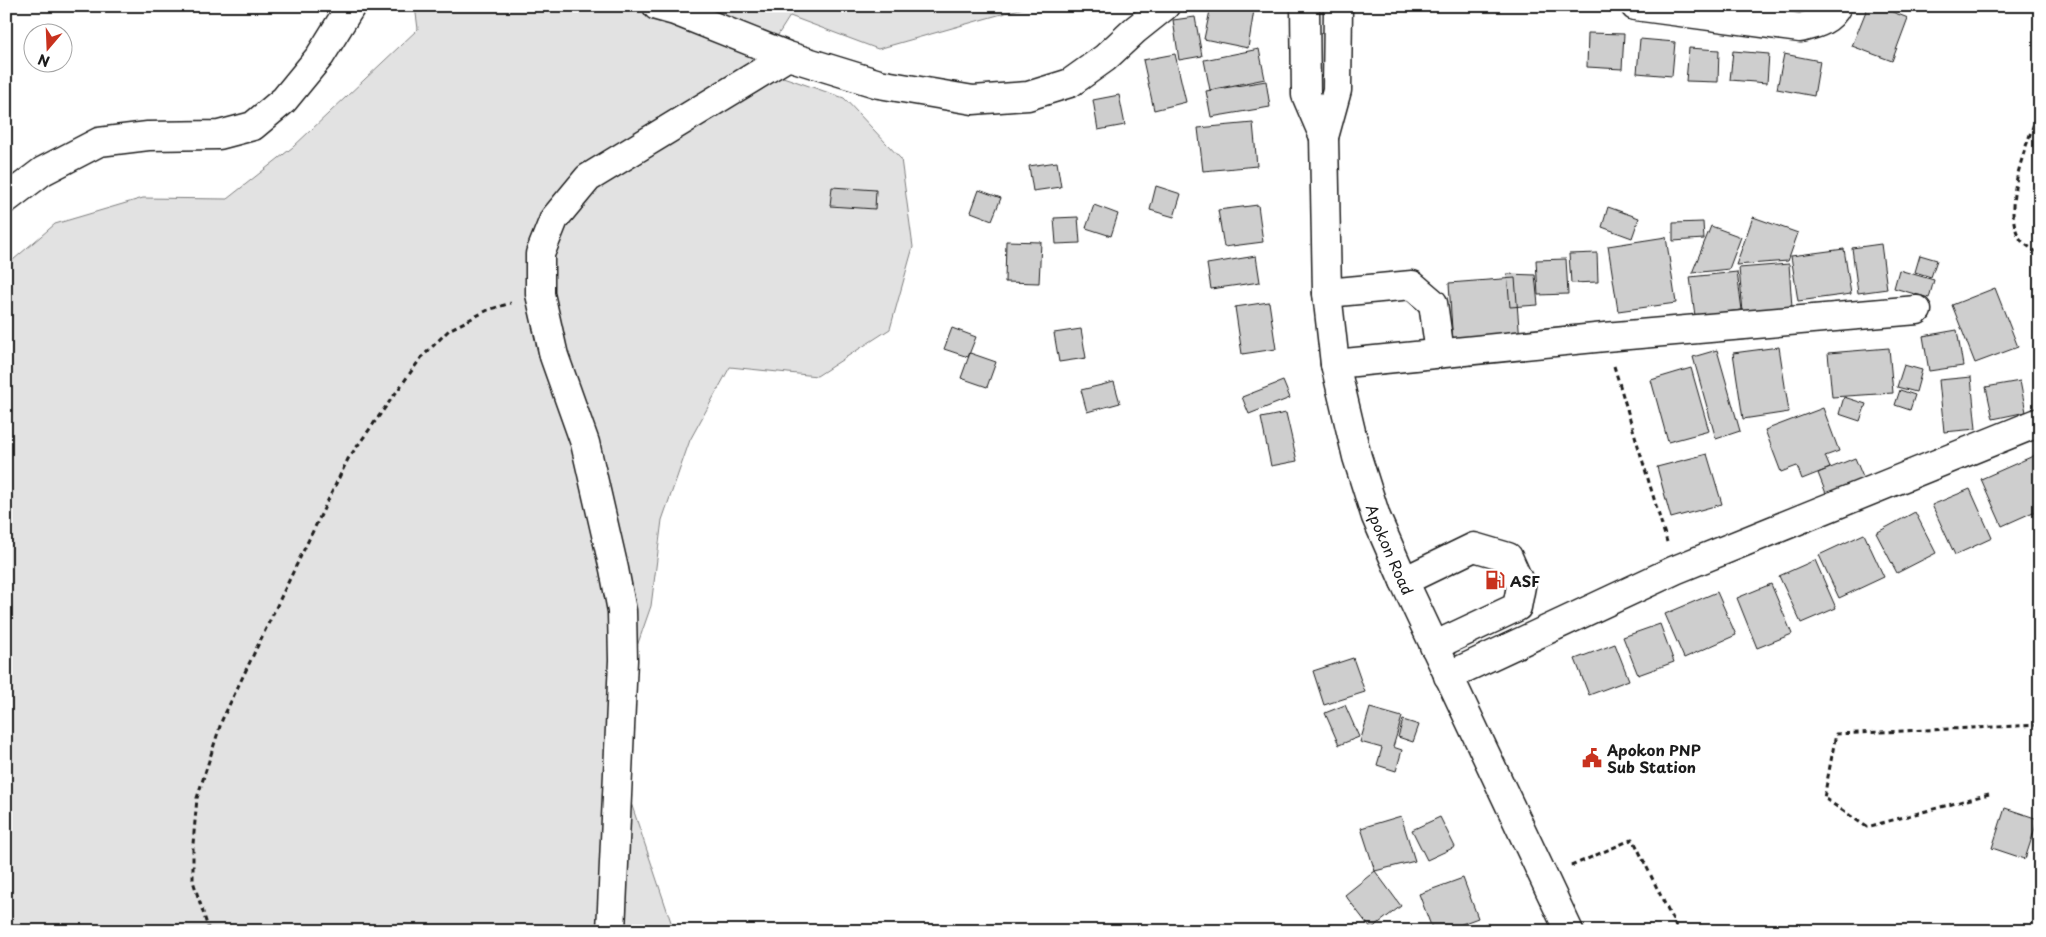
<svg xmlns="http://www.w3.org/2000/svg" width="2046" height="937" font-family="'Playpen Sans',sans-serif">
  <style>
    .green { fill: #e2e2e2; stroke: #7f7f7f }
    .building { fill: #cecece; stroke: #1c1c1c }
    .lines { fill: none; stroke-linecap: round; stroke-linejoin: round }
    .minor-casing { stroke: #1c1c1c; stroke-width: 31 }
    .highway-casing { stroke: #1c1c1c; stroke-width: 31 }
    .path { stroke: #1c1c1c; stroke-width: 3; stroke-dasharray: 5 4; stroke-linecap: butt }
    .minor { stroke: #fff; stroke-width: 28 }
    .highway { stroke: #fff; stroke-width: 28 }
    .labels { text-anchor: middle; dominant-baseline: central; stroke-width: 5; stroke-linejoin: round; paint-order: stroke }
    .street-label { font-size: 15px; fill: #1c1c1c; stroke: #fff }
    .poi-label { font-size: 15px; font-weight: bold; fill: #1c1c1c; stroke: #fff; text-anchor: start }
  </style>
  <rect width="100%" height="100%" fill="#fff"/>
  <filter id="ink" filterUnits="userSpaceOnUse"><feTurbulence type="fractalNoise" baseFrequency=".02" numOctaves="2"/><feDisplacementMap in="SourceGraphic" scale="10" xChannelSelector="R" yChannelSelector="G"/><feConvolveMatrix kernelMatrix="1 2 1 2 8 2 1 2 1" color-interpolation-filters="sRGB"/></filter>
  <g filter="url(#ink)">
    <path class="green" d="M415,6H1030L878,49L790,16L757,68L844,98L901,159L913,247L890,329L817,376L730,367L690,440L662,520L651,606L621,692L622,776L674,931H8L6,923V266L55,224L143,198L227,199L293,147L418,29Z"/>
    <path class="building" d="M1211,6H1234L1254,10L1248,48L1204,39Z
      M1868,6H1877L1908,18L1892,61L1852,46Z
      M1195,17L1202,56L1179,60L1173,20Z
      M1588,33L1624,34L1622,69L1587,67Z
      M1640,39L1675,42L1672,76L1637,73Z
      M1689,48L1719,50L1718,82L1686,81Z
      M1259,49L1265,79L1210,90L1204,60Z
      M1733,51L1769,54L1767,83L1730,80Z
      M1175,54L1186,102L1154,110L1143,60Z
      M1784,54L1820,61L1814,96L1777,89Z
      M1266,81L1270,107L1211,117L1206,91Z
      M1119,95L1125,125L1098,130L1093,100Z
      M1253,123L1257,166L1203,171L1198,128Z
      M1057,162L1061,187L1033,191L1029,166Z
      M1156,186L1181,194L1174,217L1150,210Z
      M832,187L876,190L875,209L830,206Z
      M979,190L1001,198L992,220L971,212Z
      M1094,205L1118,214L1111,236L1086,228Z
      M1258,205L1263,242L1224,247L1218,210Z
      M1608,207L1639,218L1632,238L1602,227Z
      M1078,217L1080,243L1056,244L1054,218Z
      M1753,217L1798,233L1788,261L1736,265Z
      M1703,222L1704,239L1673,241V223Z
      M1711,226L1741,237L1729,269L1692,273Z
      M1666,237L1676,303L1618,311L1608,246Z
      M1006,241L1041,242L1039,283L1005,282Z
      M1881,244L1887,289L1858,293L1852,248Z
      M1844,249L1851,294L1798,301L1791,256Z
      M1597,253L1598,282L1571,283L1569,254Z
      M1920,255L1937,260L1931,277L1915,272Z
      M1256,256L1260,282L1211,289L1207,264Z
      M1566,259L1568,294L1538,295L1536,260Z
      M1789,264L1792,308L1743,312L1739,268Z
      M1899,270L1934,280L1929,298L1894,288Z
      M1737,272L1742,310L1695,316L1690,277Z
      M1507,274L1535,275L1538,305L1510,307Z
      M1515,278L1520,340L1453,345L1449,283Z
      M1995,288L2018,347L1975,363L1952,305Z
      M1269,302L1276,349L1242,354L1235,307Z
      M952,328L976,337L968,357L944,349Z
      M1081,329L1086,358L1059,362L1054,333Z
      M1957,330L1963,366L1929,371L1923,336Z
      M1779,347L1789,412L1743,419L1733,353Z
      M1889,348L1893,393L1832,397L1828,353Z
      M1717,350L1740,431L1716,439L1693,357Z
      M970,353L996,362L987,387L961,378Z
      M1904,365L1922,370L1916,392L1897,387Z
      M1691,368L1709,431L1668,442L1651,380Z
      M1971,377L1976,429L1944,432L1939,380Z
      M1283,381L1290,398L1249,414L1242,397Z
      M2020,381L2026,412L1993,419L1986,387Z
      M1114,382L1120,403L1087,412L1081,390Z
      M1900,390L1915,395L1910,410L1895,405Z
      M1844,397L1866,404L1860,421L1839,414Z
      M1823,408L1839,451L1825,456L1830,468L1802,479L1797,466L1781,472L1765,430Z
      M1286,413L1297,461L1271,466L1261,418Z
      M2040,453V509L2002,526L1981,479Z
      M1707,454L1722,504L1671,518L1657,467Z
      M1855,458L1865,482L1827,496L1818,473Z
      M1970,489L1992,538L1955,555L1932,505Z
      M1915,512L1936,553L1897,573L1876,533Z
      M1864,534L1884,577L1839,598L1819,555Z
      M1815,560L1836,608L1801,623L1779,576Z
      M1771,584L1792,634L1757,648L1737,598Z
      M1717,592L1736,635L1684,658L1665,614Z
      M1660,624L1674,662L1638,675L1623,637Z
      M1615,644L1629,680L1589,695L1575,659Z
      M1353,658L1365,692L1324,705L1313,671Z
      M1345,705L1359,737L1339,745L1325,713Z
      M1370,708L1402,717L1393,747L1402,750L1396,771L1377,765L1382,748L1360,742Z
      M1403,720L1419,725L1413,742L1398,737Z
      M2005,808L2038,819L2025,859L1992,848Z
      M1401,816L1415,861L1375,871L1361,828Z
      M1440,817L1455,847L1427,860L1412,830Z
      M1375,871L1401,906L1371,929L1345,895Z
      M1463,878L1478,918L1443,931H1433L1419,894Z
      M1487,923L1490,931H1467Z"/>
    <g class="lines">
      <defs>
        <path id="minor" d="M657,6L675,11L788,56L879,84L973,100L1028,96L1070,83L1105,58L1135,30L1165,6
          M1635,6L1800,28C1815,24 1830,21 1837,6
          M6,199L43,171L99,142L148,136L219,135L253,126L284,100L320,56L351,6
          M1327,293L1412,285L1433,303L1440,353
          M1335,364L1605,337L1917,310
          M1404,581L1474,547L1508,557L1521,586L1517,607L1434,646
          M1448,676L1675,570L2040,422
          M611,931L623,660L622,611L614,569L585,443L554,356L540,294V254L554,219L588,178L788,56"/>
        <g id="highway">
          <path d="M1305,6L1306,95L1324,137"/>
          <path id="s1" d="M1338,6L1337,90L1324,137L1327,293L1335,364L1357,457L1376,517L1404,581L1569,931"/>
        </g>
      </defs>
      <use href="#minor" class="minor-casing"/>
      <use href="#highway" class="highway-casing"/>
      <path class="path" d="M2040,108C2028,140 1999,209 2021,240C2025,245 2034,250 2040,254
        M1614,366L1667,542
        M1989,794L1867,827L1824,798L1836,734L2040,725
        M1571,866L1633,839L1678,931
        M209,931L193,881V844L197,798L222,720L296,566L348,459L421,358L449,330L488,310L511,303"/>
      <use href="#minor" class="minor"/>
      <use href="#highway" class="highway"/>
    </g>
  </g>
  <defs>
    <symbol id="fuel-bare" viewBox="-9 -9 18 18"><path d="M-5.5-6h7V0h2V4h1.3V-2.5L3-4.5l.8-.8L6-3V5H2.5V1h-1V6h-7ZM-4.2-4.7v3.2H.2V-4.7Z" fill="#c8321e" stroke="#fff" stroke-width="2.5" paint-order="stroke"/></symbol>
    <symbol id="civic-bare" viewBox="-9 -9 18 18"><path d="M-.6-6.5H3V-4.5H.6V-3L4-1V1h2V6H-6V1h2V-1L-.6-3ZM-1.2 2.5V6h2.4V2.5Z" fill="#c8321e" stroke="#fff" stroke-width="2.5" paint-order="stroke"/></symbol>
  </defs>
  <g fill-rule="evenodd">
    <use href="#fuel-bare" x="1481" y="566" width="28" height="28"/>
    <use href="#civic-bare" x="1578" y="744" width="28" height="28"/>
  </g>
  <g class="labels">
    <g class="street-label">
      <text stroke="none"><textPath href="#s1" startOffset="554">Apokon Road</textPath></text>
    </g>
    <g class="poi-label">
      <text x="1510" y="580">ASF</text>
      <text x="1607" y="749">Apokon PNP<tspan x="1607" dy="17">Sub Station</tspan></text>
    </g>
  </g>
  <rect width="2046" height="937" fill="none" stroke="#fff" stroke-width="25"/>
  <rect x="12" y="12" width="2021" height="912" fill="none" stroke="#1c1c1c" stroke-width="2" filter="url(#ink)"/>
  <g transform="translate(48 48) rotate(199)"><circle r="24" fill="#ffffff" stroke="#a4a4a4"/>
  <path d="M0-4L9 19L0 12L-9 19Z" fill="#c8321e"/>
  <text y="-8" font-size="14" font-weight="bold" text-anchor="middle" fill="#1c1c1c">N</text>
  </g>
</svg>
